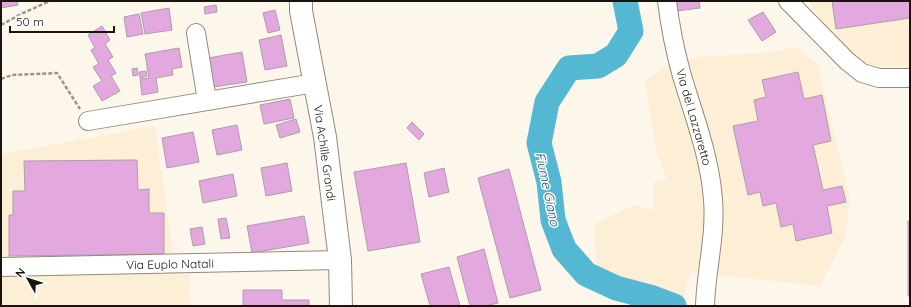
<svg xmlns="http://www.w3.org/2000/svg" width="911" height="307" font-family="Quicksand,sans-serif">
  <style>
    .built { fill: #fdefd5 }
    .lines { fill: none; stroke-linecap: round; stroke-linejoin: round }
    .river { stroke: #55b8d3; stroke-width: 25 }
    .building { fill: #e3a8de; stroke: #ad9dac }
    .minor-casing { stroke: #938978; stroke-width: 20 }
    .major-casing { stroke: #938978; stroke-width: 24 }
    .path { stroke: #9b968d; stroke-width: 2.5; stroke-dasharray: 4 2; stroke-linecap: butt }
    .minor { stroke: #fff; stroke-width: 18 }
    .major { stroke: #fff; stroke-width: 22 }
    .labels { text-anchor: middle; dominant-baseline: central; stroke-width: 3; stroke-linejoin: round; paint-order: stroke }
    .street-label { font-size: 12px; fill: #18140e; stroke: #fff }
    .water-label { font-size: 13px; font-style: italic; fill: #1c4753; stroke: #fff }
  </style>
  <rect width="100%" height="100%" fill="#fdf7eb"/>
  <path class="built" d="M808,1H910V68L880,69L855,56L834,39Z
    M797,47L818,65L850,200L845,238L820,286L690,272L683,301L596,267L594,224L633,205L654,210L653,182L667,179L656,152L645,81L663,67L697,57L763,53Z
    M155,126L176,273L190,275V306H1V154Z"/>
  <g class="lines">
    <path class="river" d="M625,1L631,31L616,55L598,66L569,68L547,102L539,143L549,182L553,220L564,249L586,274L616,288L650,297L674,306"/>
  </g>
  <path class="building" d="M1,1H17L18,5L1,8Z
    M676,1H699L700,8L677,11Z
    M832,1H910V18L836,29Z
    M216,5L217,12L205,14L204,7Z
    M169,8L172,30L145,34L141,13Z
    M275,10L280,30L268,33L263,13Z
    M763,12L776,32L762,41L748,20Z
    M139,14L143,34L127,37L124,17Z
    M102,26L110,40L105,44L113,57L108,60L116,73L111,76L120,91L102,101L93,86L102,81L93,67L99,64L91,50L95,48L88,35Z
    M281,35L287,66L265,70L259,40Z
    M179,48L182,67L172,69L173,75L156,78L158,92L142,95L140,79L149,78L145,54Z
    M242,52L247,82L213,87L208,58Z
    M137,68L138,75L133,76L132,69Z
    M146,71L147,76L140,78L139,72Z
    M798,72L804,99L822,95L831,141L813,145L823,190L842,186L846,202L827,206L832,233L796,241L793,224L781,227L776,203L763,206L760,192L748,195L733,126L758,121L754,100L766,97L762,80Z
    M290,99L294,118L264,124L260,105Z
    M296,119L300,132L280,138L276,125Z
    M412,122L424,134L419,140L407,128Z
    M237,125L242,150L217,155L212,130Z
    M193,132L199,162L167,168L162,138Z
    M137,160L138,190L149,189V213H164V254L9,256V215H13V191H25L24,161Z
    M287,163L292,191L266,196L261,168Z
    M406,163L420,242L368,251L354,172Z
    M444,168L449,192L429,197L424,173Z
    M509,169L541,290L510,298L478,178Z
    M233,174L237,196L203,203L199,181Z
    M304,216L309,243L252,253L247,226Z
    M226,218L230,238L221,239L218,219Z
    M908,221H910V296H908Z
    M202,227L205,244L193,246L190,229Z
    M484,249L498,303L485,306H470L457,257Z
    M449,267L460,306H430L421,274Z
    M243,290H282V300H309V306H243Z"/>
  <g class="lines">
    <defs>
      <path id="minor" d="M667,1C670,26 675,51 682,76C694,116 710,157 713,200C716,235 706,271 705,306
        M788,1L847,61L862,73L879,78H910
        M196,33L207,101
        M88,121L315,83
        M1,267L340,260"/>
      <path id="major" d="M301,1V11L325,137L340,260L341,306"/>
    </defs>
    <use href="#minor" class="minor-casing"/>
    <use href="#major" class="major-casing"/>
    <path class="path" d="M1,25L23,13L50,1
      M1,79L12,75L57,73L80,109"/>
    <use href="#minor" class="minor"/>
    <use href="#major" class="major"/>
  </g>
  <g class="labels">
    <g class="street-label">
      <text transform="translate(694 117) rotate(74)">Via del Lazzaretto</text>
      <text transform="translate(325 153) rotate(82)">Via Achille Grandi</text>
      <text transform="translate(170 264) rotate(-1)">Via Euplo Natali</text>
    </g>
    <g class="water-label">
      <text transform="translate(548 189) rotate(78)">Fiume Giano</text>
    </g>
  </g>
  <rect width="911" height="307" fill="none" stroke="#18140e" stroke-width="4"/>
  <g transform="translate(28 279) rotate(309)" stroke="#ffffff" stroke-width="3" paint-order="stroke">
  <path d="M0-3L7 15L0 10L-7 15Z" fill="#18140e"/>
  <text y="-6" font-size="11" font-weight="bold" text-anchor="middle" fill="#18140e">N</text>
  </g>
  <path d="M10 26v6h104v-6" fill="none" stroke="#18140e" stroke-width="2"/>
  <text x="16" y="26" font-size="12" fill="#18140e" stroke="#ffffff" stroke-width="3" paint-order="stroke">50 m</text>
</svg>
